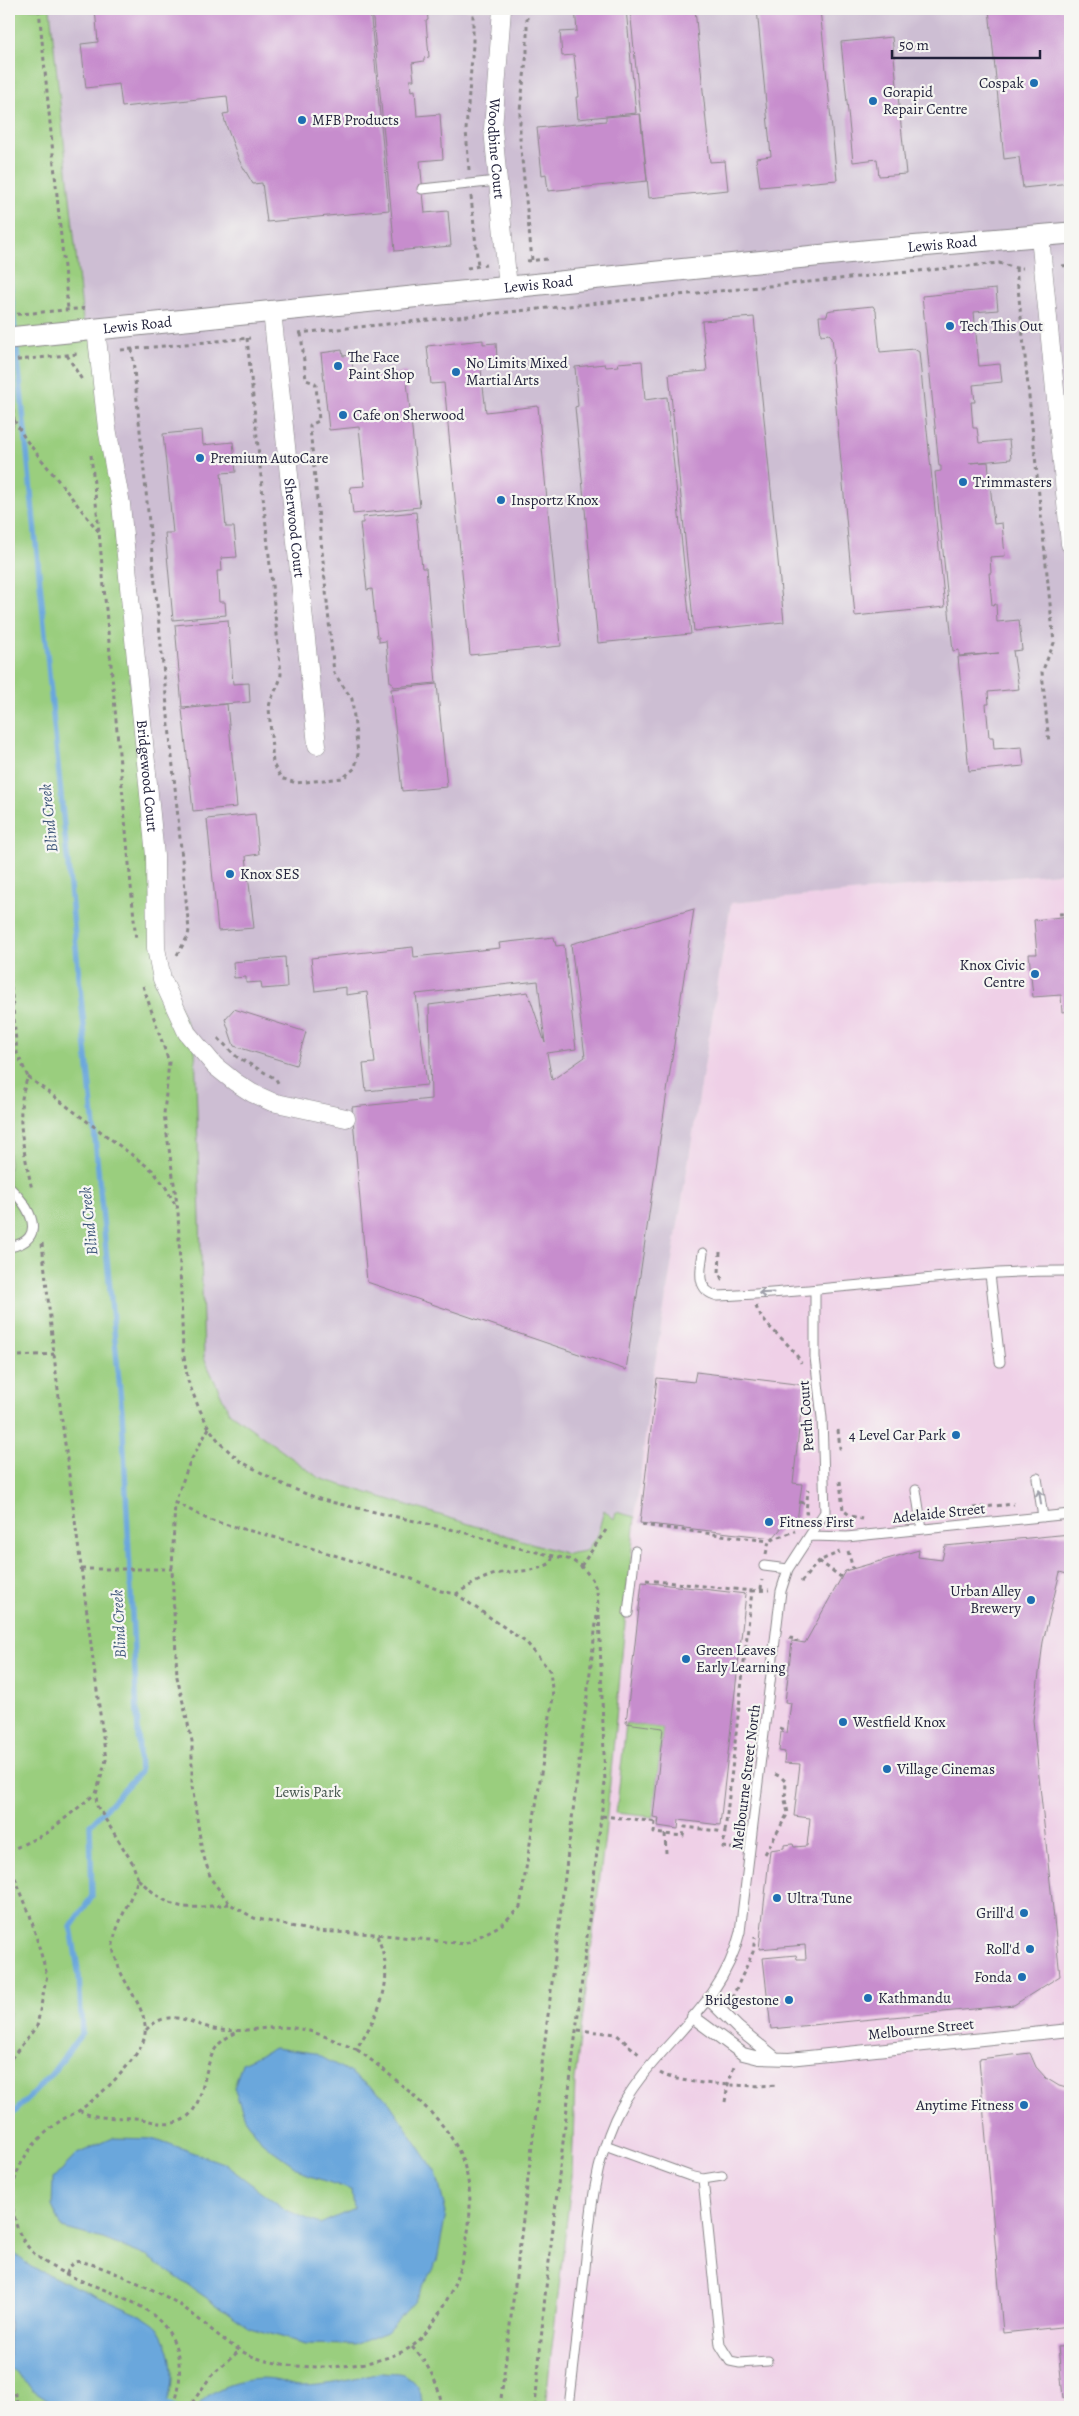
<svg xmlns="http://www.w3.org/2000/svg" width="1079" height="2416" font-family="Alegreya,serif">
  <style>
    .built { fill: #efd0e7 }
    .industrial { fill: #cdbed3 }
    .green { fill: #9ace7e; stroke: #5e785c }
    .water { fill: #6ba7dc; stroke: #46648c }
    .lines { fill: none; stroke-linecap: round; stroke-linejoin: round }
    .stream { stroke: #6ba7dc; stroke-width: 5.5 }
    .building { fill: #c78dcd }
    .service-casing { stroke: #898689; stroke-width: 11 }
    .pedestrian-casing { stroke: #898689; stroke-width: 14 }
    .minor-casing { stroke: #898689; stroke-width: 19 }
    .tertiary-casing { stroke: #898689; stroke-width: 23 }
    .path { stroke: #898689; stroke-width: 3; stroke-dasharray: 4 4; stroke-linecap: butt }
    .service { stroke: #fff; stroke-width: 9 }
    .pedestrian { stroke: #fff; stroke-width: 12 }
    .minor { stroke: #fff; stroke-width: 18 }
    .tertiary { stroke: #fff; stroke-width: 21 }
    .oneway { stroke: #9c9ca7 }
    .poi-dot { fill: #1f6fb2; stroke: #f6f6f2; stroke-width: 2 }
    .labels { text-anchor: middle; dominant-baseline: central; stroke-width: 4.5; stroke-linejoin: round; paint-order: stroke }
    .poi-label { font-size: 15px; fill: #22223b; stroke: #f6f6f2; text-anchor: start }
    .street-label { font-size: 15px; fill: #22223b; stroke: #f6f6f2 }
    .park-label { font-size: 15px; fill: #46564f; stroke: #f6f6f2 }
    .water-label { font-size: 16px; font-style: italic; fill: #3f577b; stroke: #f6f6f2 }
  </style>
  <rect width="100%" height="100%" fill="#f6f6f2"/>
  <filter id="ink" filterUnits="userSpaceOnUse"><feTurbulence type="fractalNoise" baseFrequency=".02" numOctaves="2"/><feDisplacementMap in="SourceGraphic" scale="10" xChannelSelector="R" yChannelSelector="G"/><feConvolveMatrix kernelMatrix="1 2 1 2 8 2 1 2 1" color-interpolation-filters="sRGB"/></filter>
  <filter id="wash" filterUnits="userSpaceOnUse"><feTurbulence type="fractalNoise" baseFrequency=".0096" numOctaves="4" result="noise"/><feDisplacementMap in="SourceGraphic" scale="20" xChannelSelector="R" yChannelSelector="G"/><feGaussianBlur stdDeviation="1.12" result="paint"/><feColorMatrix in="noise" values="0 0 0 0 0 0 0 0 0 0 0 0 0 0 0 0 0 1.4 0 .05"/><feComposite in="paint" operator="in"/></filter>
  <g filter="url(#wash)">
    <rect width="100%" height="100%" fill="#f0ebd7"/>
    <path class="built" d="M1070,872V2407H545L572,2176L575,2080L605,1836L635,1517L652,1382L731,903Z"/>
    <path class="industrial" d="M50,9H1070V872L731,903L652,1382L635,1517L616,1512L615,1519L604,1511L597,1537L585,1551L567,1554L319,1478L229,1412L204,1358L195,1045L167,993L84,330Z"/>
    <path class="green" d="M9,9H50L84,330L96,329L156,948L195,1045L204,1358L229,1412L319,1478L567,1554L585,1551L597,1537L604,1510L614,1519L616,1512L635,1517L605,1836L575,2080L572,2176L545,2407H9Z
      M626,1723L663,1728L653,1817L616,1813Z"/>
    <path class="water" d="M274,2048L314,2053L349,2072L386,2098L436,2172L446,2213L437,2261L414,2302L387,2332L354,2345L306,2344L250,2328L146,2256L103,2239L62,2228L52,2205L53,2179L77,2154L113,2138L156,2139L223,2163L286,2210L320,2224L354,2209L352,2190L307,2175L264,2144L245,2118L234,2088L242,2063Z
      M9,2249L31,2267L142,2316C147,2320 154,2323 158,2328C173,2349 177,2384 165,2407H59L32,2389L9,2367Z
      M383,2372C389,2373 398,2372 403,2374C415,2380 424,2395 423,2407H197C211,2386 250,2376 274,2380C282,2381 291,2386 300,2386C328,2386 356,2379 383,2372Z"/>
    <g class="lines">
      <path class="stream" d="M9,270L15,332
        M9,2118L50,2076L82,2033L79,1976L71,1927L92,1896L90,1825L140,1772L122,1411L16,341
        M167,2404L175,2407"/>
    </g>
    <g id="blocks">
      <path class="building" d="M95,9H370L389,210L267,222L262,183L253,184L239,160L226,125L223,114L229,113L227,96L122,107L119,84L86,88L81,44L98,42Z
        M372,9H427L428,20L426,21L429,57L424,58V61L412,63L414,80H410L411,91L415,90L417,116L440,114L443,159L420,161L425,213L448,211L451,246L395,251Z
        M575,9H626L636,113L578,119L576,97H579L574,55L562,56L560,32L577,31Z
        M630,9H695L710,162L725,161L728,190L649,198Z
        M757,9H820L837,180L760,187L756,158L771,156Z
        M989,9H1070V183L1023,188L1019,157L1004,159Z
        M892,37L906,174L879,176L877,159L853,162L841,42Z
        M640,114L647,181L548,191L546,174L542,175L537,128L606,121V117Z
        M996,289L998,310L974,312L979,366L1000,364L1002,382L973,385L975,402H971L973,428H977L979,443L1009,440L1011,459L969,463L988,462L994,524L1002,523L1005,556L990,557L991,573H989L992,605L996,604L997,622L1019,620L1022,650L1013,651L1019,689L988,692L989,704H986L989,737H993L994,749L1022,747L1024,766L969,771L958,657L999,653L959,656V650L953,651L935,472L941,471V466H939L922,296Z
        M873,306L876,311L880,352L914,349L919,352L945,607L855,616L832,363L834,357L832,337L829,334L821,335L819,316H827L828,311L832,310Z
        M754,317L784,622L694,631L669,374L707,371L702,321Z
        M483,340V344L496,343L497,359L480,361L486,412L538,406L561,646L470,655L444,383L431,384L427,346Z
        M342,350L343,356L351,355L354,377L406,372L420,507L353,514L350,487L365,486L359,427L329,430L321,353Z
        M642,361L645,400L667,397L691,634L598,643L575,407L578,406L575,367L605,364L606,367L619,366L618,363Z
        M202,430L203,445L233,442L236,472L221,473L226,527H234L237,557L221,558L222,571H217L219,602H225L226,615L173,620L165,533H173L163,434Z
        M416,512L422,568H426L436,683L393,687L392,682H390L386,641L379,642V637H377L372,589L367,590L360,523H363V517Z
        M228,620L233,684L249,683L250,702L182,707L175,625Z
        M437,684L447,787L402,791L391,689Z
        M227,704L237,807L193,811L182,709Z
        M255,814L259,854L246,856L254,928L218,931L207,819Z
        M694,909L626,1370L367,1282L352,1107L431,1099L429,1005L528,992L545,1043L538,981L416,994L427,1085L366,1091L363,1064L375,1063L367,992L346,995V987L315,991L311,958L413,947L414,957L500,948L499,943L554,937L556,946L564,945L576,1049L547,1053L552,1080L585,1057L571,944Z
        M1070,916V1011L1062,1012L1061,995L1033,997L1029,954H1037L1034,920Z
        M285,957L287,987L262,989L261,982L246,983V977L234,978L233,962Z
        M234,1009L306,1032L296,1065L234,1046L225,1019Z
        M696,1372L804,1385L793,1483L802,1484L797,1521L788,1520L773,1538L640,1523L657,1378L694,1382Z
        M1070,1534V1575L1060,1572L1043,1642L1033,1720L1060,1976L1014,2005L771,2029L763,1958L796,1955L797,1959H806L805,1945L759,1949L770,1850L784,1848V1845L793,1844L794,1847L807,1846L810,1818L794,1816L800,1764L784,1763L785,1752L779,1751L781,1732L787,1733L791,1703L785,1702L792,1641L805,1643L845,1571L919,1550L918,1557L942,1560L945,1546Z
        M642,1582L746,1594L720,1825L679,1820L678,1829L658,1826L659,1818L653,1817L663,1728L626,1723Z
        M1030,2053L1036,2067L1046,2078L1059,2086L1070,2089V2326L1003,2333L979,2059Z
        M1070,2346V2397L1063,2398L1058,2347Z"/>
    </g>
  </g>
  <g filter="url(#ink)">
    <use href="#blocks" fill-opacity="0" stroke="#898689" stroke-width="1"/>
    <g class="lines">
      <defs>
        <path id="service" d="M422,189L497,181
          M9,1187C29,1205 50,1240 9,1247
          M703,1253C700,1271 696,1291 718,1296C836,1292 953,1270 1070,1271
          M990,1274L1000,1362
          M1037,1478L1043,1517
          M916,1490L922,1529
          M811,1536L847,1537L1070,1514
          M764,1566L788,1569
          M628,1613L635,1551
          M605,2145L690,2176L703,2179L722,2176
          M703,2179L720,2345L730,2361L740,2363L768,2361
          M569,2407C574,2361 580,2314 585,2268C590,2218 594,2166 615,2119C648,2048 721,2013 740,1932L781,1591L788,1569L825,1512L822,1418L815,1357V1291"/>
        <path id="pedestrian" d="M709,1999L738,2028L775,2058
          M693,2017L743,2054L759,2058L789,2059L1070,2030"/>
        <g id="minor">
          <path id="s1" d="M502,9L493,129L508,288"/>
          <path d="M1040,236L1070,544"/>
          <path id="s2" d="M272,311L317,745"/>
          <path id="s3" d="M96,329L107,428L121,504L155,856L156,948L162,979L187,1033L215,1066L235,1082L252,1093L272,1102L346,1118"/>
        </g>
        <g id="tertiary">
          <path id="s4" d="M9,338L874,250L1070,233"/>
        </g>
      </defs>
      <use href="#service" class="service-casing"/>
      <use href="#pedestrian" class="pedestrian-casing"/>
      <use href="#minor" class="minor-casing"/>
      <use href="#tertiary" class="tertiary-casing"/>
      <path class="path" d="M39,9L68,309
        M527,9V52L520,110V139L532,260
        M469,170L466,130L473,45V9
        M471,196L478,266
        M527,261L547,259
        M1062,266L1070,265
        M467,268L486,265
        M1016,268L1054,643L1042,672L1049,743
        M9,315L88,308
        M298,333L999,263L1016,268H1023
        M247,338L281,674C280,686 271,695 269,707L273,764L281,778L296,783L343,778L355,768L358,754L352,699L334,673L310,428V425L319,421L316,385L315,383L306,380L301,333
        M132,349L189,930L188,936L177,955
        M121,350L250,338
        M67,355L82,380
        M9,361L77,354
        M9,369L14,420L9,439
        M14,420L26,440L99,532L136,941
        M91,455L99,531
        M1059,914L1070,913
        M9,963L17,1053L28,1077C13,1113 25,1154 32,1190
        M143,986L169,1062L164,1114L178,1211L183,1351L188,1381L198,1406L209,1428L221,1444L240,1461L286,1486L322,1500L463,1532L501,1544L572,1560L584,1569L592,1579L597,1591L598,1607L500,2407
        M218,1038L237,1057L276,1079L279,1085
        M28,1077L152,1170L165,1186L177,1208
        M42,1243L57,1382L106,1760L96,1794L97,1806L132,1862L138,1879C133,1896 113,1930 113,1946C113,1952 117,1961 119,1968C128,1992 157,2020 140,2048C125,2072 103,2093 80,2110C74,2114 66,2117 60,2121C25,2147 4,2178 16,2224C37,2297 163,2277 178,2356C181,2373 180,2391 173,2407
        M720,1252L719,1273L722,1279L726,1280
        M756,1306C762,1327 791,1341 801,1363
        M19,1356L54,1354
        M209,1428L189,1464L175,1502L172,1569L177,1677L192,1741V1786L202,1851L211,1879L230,1904L254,1918L313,1931L376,1934L465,1944L501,1925L520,1907L553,1697L550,1671L527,1643L456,1594
        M838,1430L840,1448L842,1447
        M840,1481L843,1510L851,1516L862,1519
        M175,1502L209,1520L285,1540L412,1579L441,1591L456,1594C469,1586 481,1578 496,1574C515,1570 533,1573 551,1563L553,1554
        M800,1502L807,1504
        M973,1508L1014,1504
        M808,1513H806L808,1489
        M642,1525L769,1541
        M848,1551L853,1569
        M766,1554L769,1541L795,1531
        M819,1561L841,1577
        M581,1566L606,1530
        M81,1569H172
        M646,1580L752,1591L725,1832
        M801,1582L819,1561L840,1552
        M761,1589L762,1580
        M752,1591L769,1590
        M789,1638L796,1639V1642
        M779,1728L784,1730V1732
        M602,1816L659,1822
        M655,1822L654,1833L683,1836L685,1827L725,1832L723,1847L737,1849
        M665,1834L666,1853
        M9,1851L47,1833L95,1794
        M765,1854L788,1813L785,1800L786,1782L781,1777L773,1773
        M9,1863L30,1915L47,1975L37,2026L9,2061
        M138,1879C174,1913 183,1909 230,1904
        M732,1998L753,1952L755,1937
        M146,2030C172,2004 192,2027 221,2030C245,2033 270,2025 294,2028C315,2030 336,2042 356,2049C381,2011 397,1978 376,1934
        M578,2030L616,2034L641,2056
        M660,2073C679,2085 754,2087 778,2085
        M725,2102L728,2084L734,2067
        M79,2110C94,2120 117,2117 135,2118C147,2119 161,2126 173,2123C209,2117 199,2065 219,2044C225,2038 232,2035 239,2031
        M9,2226L17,2225
        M67,2274C68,2269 70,2264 75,2262C86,2257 159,2292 172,2300C199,2316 221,2342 249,2355C291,2373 372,2371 411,2347C428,2336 446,2303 454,2285C471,2240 480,2182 452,2139C442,2122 426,2108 412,2094C394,2078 376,2063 356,2049
        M412,2347C428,2363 439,2384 442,2407
        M9,2387L16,2395L19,2407
        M192,2403L211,2376L240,2350
        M535,2407L545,2296L605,1783L599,1612"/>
      <use href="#service" class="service"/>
      <use href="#pedestrian" class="pedestrian"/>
      <use href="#minor" class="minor"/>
      <use href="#tertiary" class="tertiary"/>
    </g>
    <defs><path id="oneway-shaft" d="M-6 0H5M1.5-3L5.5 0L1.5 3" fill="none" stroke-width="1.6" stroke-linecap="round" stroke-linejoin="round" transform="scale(1.25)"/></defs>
    <g class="oneway">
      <use href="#oneway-shaft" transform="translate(766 1293) rotate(177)"/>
      <use href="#oneway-shaft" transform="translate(1040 1497) rotate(-99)"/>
    </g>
  </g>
  <g class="poi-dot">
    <circle cx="1034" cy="83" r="5"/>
    <circle cx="873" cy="101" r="5"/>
    <circle cx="302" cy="120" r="5"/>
    <circle cx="950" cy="326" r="5"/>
    <circle cx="338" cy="366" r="5"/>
    <circle cx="456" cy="372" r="5"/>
    <circle cx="343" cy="415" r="5"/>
    <circle cx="200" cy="458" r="5"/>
    <circle cx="963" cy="482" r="5"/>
    <circle cx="501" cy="500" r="5"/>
    <circle cx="230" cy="874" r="5"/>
    <circle cx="1035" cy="974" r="5"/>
    <circle cx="956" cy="1435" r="5"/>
    <circle cx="769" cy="1522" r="5"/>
    <circle cx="1031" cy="1600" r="5"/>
    <circle cx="686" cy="1659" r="5"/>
    <circle cx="843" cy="1722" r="5"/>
    <circle cx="887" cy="1769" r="5"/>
    <circle cx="777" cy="1898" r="5"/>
    <circle cx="1024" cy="1913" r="5"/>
    <circle cx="1030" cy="1949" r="5"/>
    <circle cx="1022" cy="1977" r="5"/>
    <circle cx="868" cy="1998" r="5"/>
    <circle cx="789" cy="2000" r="5"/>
    <circle cx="1024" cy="2105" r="5"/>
  </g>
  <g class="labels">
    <g class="poi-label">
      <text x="1024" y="83" text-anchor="end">Cospak</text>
      <text x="883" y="92">Gorapid<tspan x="883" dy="17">Repair Centre</tspan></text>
      <text x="312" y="120">MFB Products</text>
      <text x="960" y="326">Tech This Out</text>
      <text x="348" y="357">The Face<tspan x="348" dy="17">Paint Shop</tspan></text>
      <text x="466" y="363">No Limits Mixed<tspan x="466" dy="17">Martial Arts</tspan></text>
      <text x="353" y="415">Cafe on Sherwood</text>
      <text x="210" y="458">Premium AutoCare</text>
      <text x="973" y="482">Trimmasters</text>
      <text x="511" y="500">Insportz Knox</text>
      <text x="240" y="874">Knox SES</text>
      <text x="1025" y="965" text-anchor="end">Knox Civic<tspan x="1025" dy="17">Centre</tspan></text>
      <text x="946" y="1435" text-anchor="end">4 Level Car Park</text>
      <text x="779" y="1522">Fitness First</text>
      <text x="1021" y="1591" text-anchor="end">Urban Alley<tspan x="1021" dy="17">Brewery</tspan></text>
      <text x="696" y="1650">Green Leaves<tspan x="696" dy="17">Early Learning</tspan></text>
      <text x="853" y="1722">Westfield Knox</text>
      <text x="897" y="1769">Village Cinemas</text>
      <text x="787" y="1898">Ultra Tune</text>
      <text x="1014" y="1913" text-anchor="end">Grill'd</text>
      <text x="1020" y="1949" text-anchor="end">Roll'd</text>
      <text x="1012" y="1977" text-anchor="end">Fonda</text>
      <text x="878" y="1998">Kathmandu</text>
      <text x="779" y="2000" text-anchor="end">Bridgestone</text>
      <text x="1014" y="2105" text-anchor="end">Anytime Fitness</text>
    </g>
    <g class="street-label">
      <text stroke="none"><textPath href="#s1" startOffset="140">Woodbine Court</textPath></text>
      <text stroke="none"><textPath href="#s4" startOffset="938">Lewis Road</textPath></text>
      <text stroke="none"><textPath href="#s4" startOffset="532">Lewis Road</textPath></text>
      <text stroke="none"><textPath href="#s4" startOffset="129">Lewis Road</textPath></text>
      <text stroke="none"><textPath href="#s2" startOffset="218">Sherwood Court</textPath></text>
      <text stroke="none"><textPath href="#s3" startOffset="450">Bridgewood Court</textPath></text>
      <text transform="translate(806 1416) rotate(-94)">Perth Court</text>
      <text transform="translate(939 1513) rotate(-6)">Adelaide Street</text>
      <text transform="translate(746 1777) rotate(-83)">Melbourne Street North</text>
      <text transform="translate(921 2029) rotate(-6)">Melbourne Street</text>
    </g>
    <g class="park-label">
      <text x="308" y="1792">Lewis Park</text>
    </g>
    <g class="water-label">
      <text transform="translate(49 818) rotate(-96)">Blind Creek</text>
      <text transform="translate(89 1221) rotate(-96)">Blind Creek</text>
      <text transform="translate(119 1624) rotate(-93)">Blind Creek</text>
    </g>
  </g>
  <rect width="1079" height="2416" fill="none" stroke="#f6f6f2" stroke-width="30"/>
  <path d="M892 50v8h148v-8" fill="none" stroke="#22223b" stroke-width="2.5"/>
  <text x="899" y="50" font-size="15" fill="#22223b" stroke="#f6f6f2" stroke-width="4" paint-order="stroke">50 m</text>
</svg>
